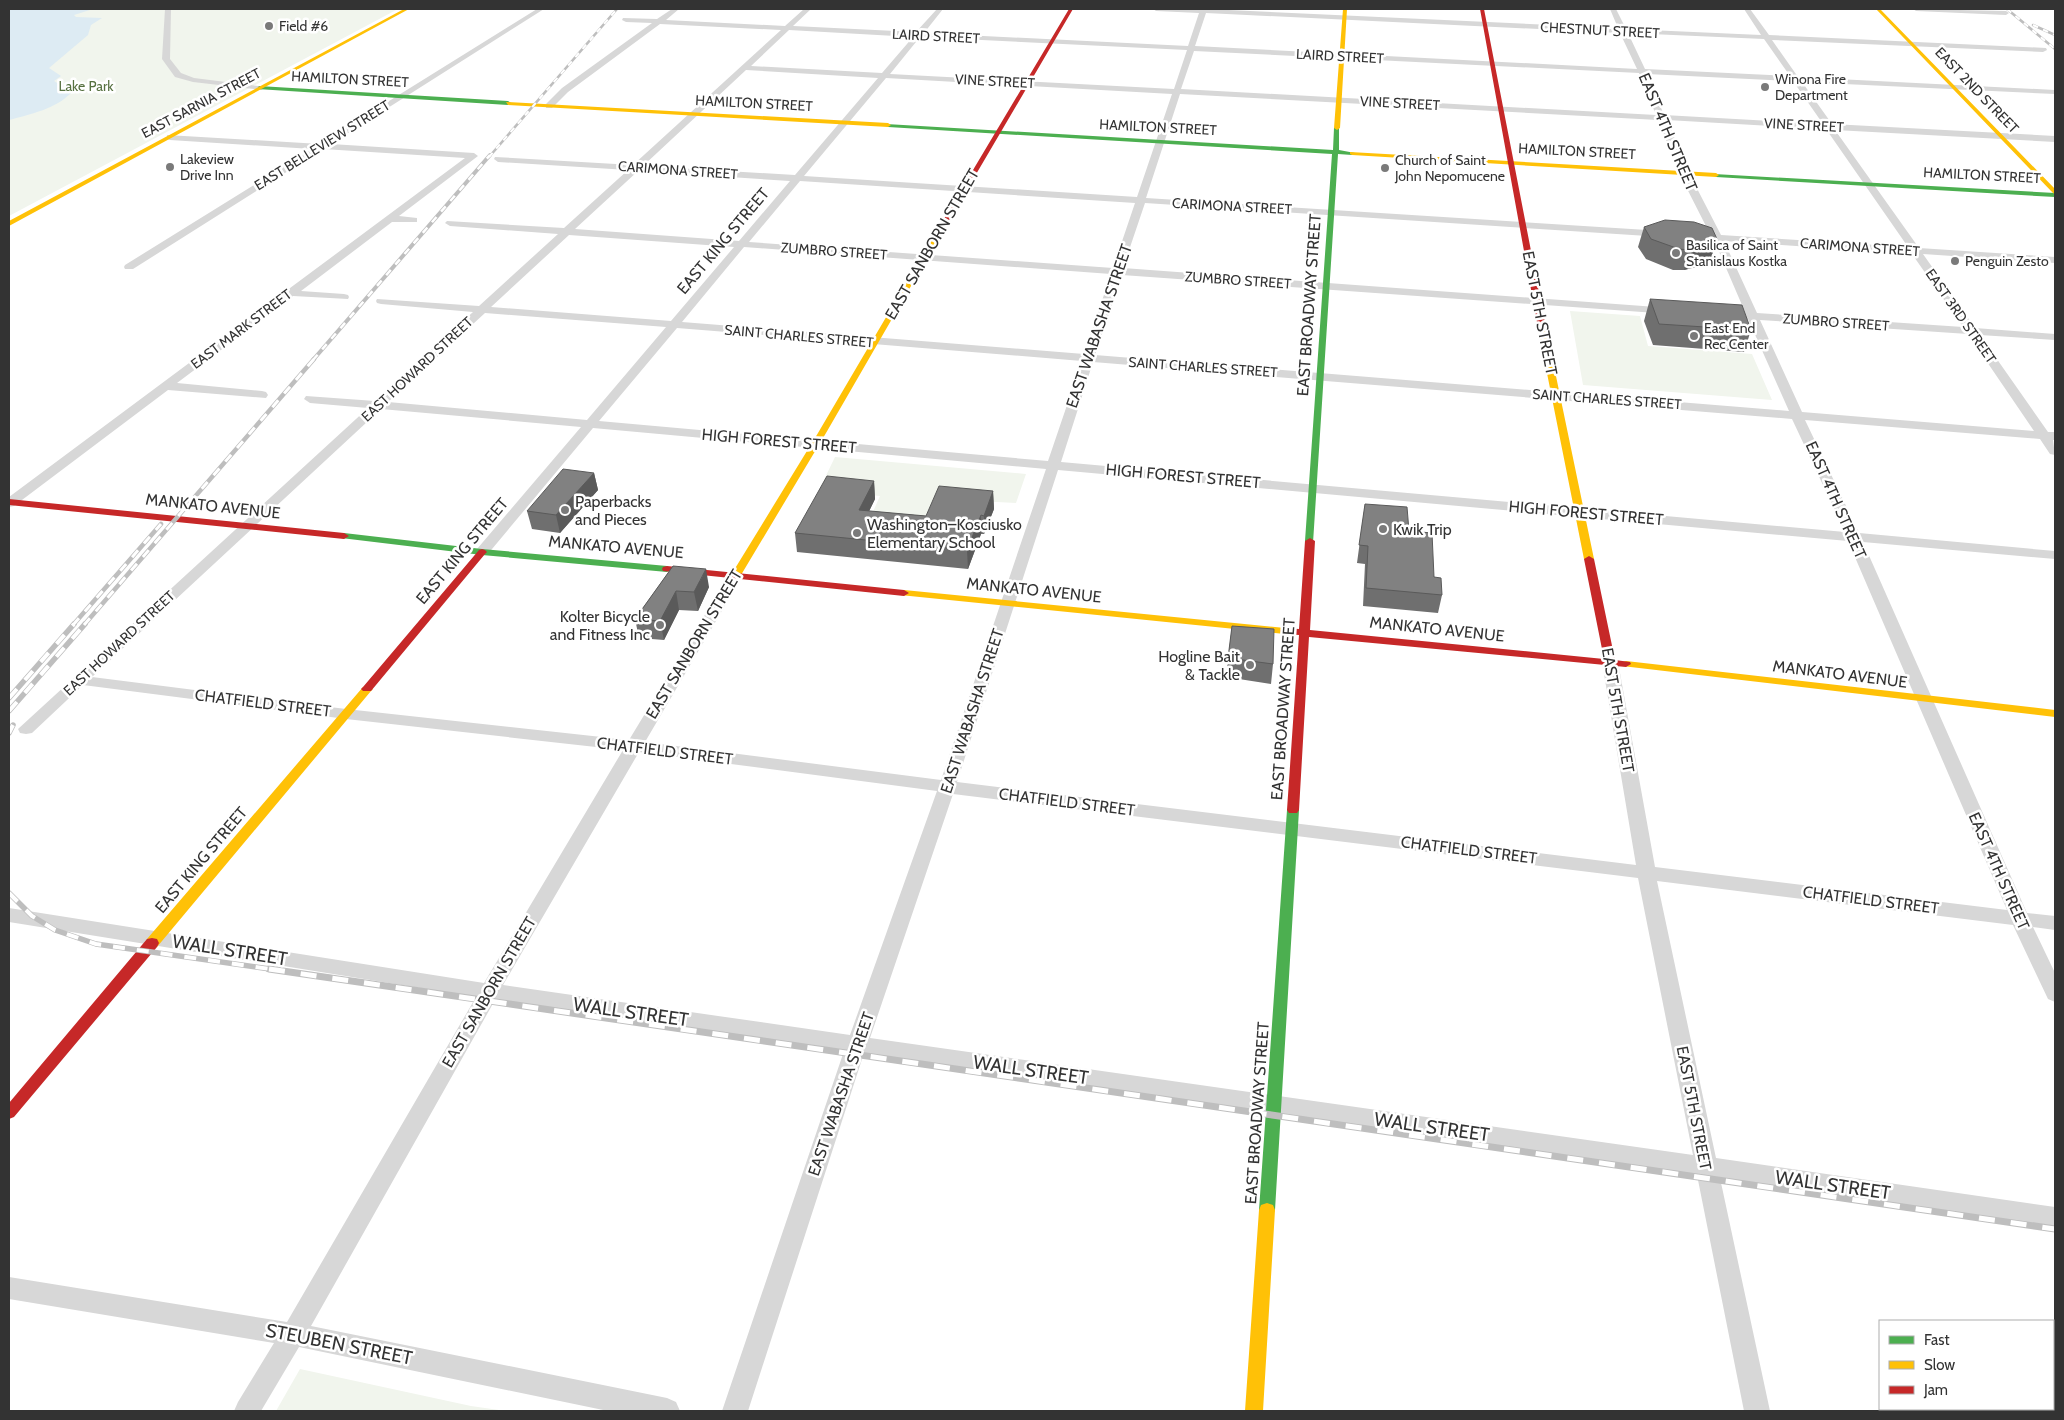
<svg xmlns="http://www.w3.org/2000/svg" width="2064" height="1420" font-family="Cabin,sans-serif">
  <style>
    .green { fill: #f1f5ed }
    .water { fill: #ddebf3 }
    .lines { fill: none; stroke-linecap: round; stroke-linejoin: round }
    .street { fill: #d7d7d7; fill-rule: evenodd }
    .fast { fill: #4caf50; fill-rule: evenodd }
    .slow { fill: #ffc107; fill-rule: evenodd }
    .jam { fill: #c62828; fill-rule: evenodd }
    .rail-far4-casing { stroke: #bebebe; stroke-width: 2.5 }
    .rail-far3-casing { stroke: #bebebe; stroke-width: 4 }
    .rail-far2-casing { stroke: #bebebe; stroke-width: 4.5 }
    .rail-far1-casing { stroke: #bebebe; stroke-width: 5.5 }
    .rail-casing { stroke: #bebebe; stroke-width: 7 }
    .rail-far4 { stroke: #fff; stroke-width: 2; stroke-dasharray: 5.5; stroke-linecap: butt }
    .rail-far3 { stroke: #fff; stroke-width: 2.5; stroke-dasharray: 7; stroke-linecap: butt }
    .rail-far2 { stroke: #fff; stroke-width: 3; stroke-dasharray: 9; stroke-linecap: butt }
    .rail-far1 { stroke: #fff; stroke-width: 4; stroke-dasharray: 12; stroke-linecap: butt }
    .rail { stroke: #fff; stroke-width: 5; stroke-dasharray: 16; stroke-linecap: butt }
    .wall { fill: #6f6f6f }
    .shaded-wall { fill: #5a5a5a }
    .building { fill: #818181; stroke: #5a5a5a }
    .poi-dot { fill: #7a7a7a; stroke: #fff; stroke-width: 2 }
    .labels { text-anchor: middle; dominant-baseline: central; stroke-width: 5; stroke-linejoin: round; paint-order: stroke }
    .far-poi-label { font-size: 14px; fill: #333; stroke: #fff; text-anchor: start }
    .far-street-label { font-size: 14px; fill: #333; stroke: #fff }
    .far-park-label { font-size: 14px; fill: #56703f; stroke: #fff }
    .street-label { font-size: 16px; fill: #333; stroke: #fff }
    .poi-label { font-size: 16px; fill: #333; stroke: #fff; text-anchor: start }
    .near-street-label { font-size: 19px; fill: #333; stroke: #fff }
  </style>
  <rect width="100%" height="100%" fill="#fff"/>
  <path class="green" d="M9,9H398L9,216Z
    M1570,311L1640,316L1648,346L1752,354L1772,400L1583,385Z
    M835,457L1026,474L1016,503L938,499L924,531L867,525L880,496L819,490Z
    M300,1369L471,1406L506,1411H276Z"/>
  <path class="water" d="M9,9H93L74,15L76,17L102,18L91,25L88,35L49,68L61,76L54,81L72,92C56,109 31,114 9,120Z"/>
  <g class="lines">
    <path class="street" d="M165,9H171L170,59L181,73L194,78L259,86L263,88L262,90L193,82L175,77L162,59Z
      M537,9H544L331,144L474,153L478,156L399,216L417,218V222H392L301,291L344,294L348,295L349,297L348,299L293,296L177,383L262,391L266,392L268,395L266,398L168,390L14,506L9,507V497L465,158L323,149L133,269H125L124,267L125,265L312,149L170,140L167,139V135L320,144Z
      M672,9H679L666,20L785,26L804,9H811L793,26L916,32L937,9H943L924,33L1188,46L1199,13L1156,11L1153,9H1207L1618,28L1610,9H1616L1626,29L1761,35L1744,9H1750L1769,35L2046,48L2047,50L2043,52L1772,40L1798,77L2055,90V94L1802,82L1832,124L2055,136V142L1835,130L1919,248L2055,257V263L1923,254L1975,328L2055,334V340L1980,335L2048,432H2055V440H2053L2055,455L2050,454L2040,439L1805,420L1859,533L2055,551V559L1863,542L2027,913L2055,916V930L2033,927L2055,973V1002L2048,999L2013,925L1657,881L1716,1158L2055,1207V1227L1720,1178L1770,1411H1744L1697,1175L864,1053L748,1411H722L844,1051L495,1000L311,1326L667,1398L676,1402L680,1411H608L299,1347L261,1411H234L238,1402L274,1343L9,1299V1277L287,1322L476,997L9,922V908L484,983L623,750L346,719L83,685L32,733L26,734L20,733L18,729L368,408L310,403L304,399L306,396L375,401L473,312L381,304L377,303L376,301L377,299L479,306L558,234L450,226L445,223L447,221L564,228L628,170L498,162L494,159L495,157L633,165L781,30L660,24L568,92L552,108H546V104L562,88L652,23L626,22L622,20L623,18L657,19ZM1206,13L1620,33L1637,69L1195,46ZM789,30L913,37L882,73L751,66ZM1628,33L1764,39L1790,76L1645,69ZM920,37L1187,50L1174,89L890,74ZM1194,51L1639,73L1656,115L1181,89ZM746,70L878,78L795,175L643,166ZM1647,74L1793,81L1823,124L1664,115ZM886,78L1172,94L1137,197L804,176ZM1180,94L1658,120L1679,173L1710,234L1695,233L1690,236L1695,239L1714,240L1745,312L1724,311L1719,314L1724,317L1748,319L1789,411L1095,355L1122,275L1670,314L1675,311L1670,308L1123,268L1145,203L1663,237L1668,234L1663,231L1146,198ZM1667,120L1826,129L1908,247L1721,235L1689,173ZM638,171L790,181L739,241L575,229ZM800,181L1135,203L1113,268L749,242ZM569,235L734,247L671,321L491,307ZM1724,241L1912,254L1963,327L1757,313ZM744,247L1111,274L1084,354L682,322ZM485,313L666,327L587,420L388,402ZM1760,320L1968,334L2034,431L1802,412ZM677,328L1082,361L1048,461L599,421ZM1093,362L1792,419L1845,532L1061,462ZM381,409L581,427L477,549L475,552L477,555H487L593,428L1046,469L941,780L645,742L743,575L741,572H731L729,575L629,740L346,709L92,677ZM1058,470L1848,541L2007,910L1655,867L1618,662L1616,659H1604L1602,662L1636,865L957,782ZM639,752L937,791L850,1035L503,985ZM953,794L1638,878L1693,1155L870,1038Z
      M1913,9L2006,11L2009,13L2006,15L1916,11Z"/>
    <path class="fast" d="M259,86L508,101L511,103L508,105L257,89Z
      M886,124L1333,150L1334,128L1339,127V150L1355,153L1352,155L1338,154L1313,543L1310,544L1305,541L1332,154L888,127L886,126Z
      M1714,174L2055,193V197L1716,177L1713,175Z
      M344,533L482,549L667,566L672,569L667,572L482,555L341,538L339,536Z
      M1293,806L1297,807L1299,810L1275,1210L1273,1215L1267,1217L1261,1215L1259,1210L1287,810L1289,807Z"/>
    <path class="slow" d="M404,9H409L9,226V221Z
      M1343,9H1347L1340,128L1337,130L1334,128Z
      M1876,9H1880L2055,189V194L2053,193Z
      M506,102L888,123L891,125L888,127L508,105Z
      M1350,152L1716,173L1719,175L1716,177L1352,155L1350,154Z
      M945,220L948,222L826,433L741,575L740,577H732L731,575L818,433L942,222Z
      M1539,326L1546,328L1594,559L1589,562L1584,559L1538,328Z
      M904,590L1285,628L1290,631L1285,634L900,595L899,593Z
      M1626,661L2055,710V717L1622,666L1621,664L1622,662Z
      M367,686L373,689L371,691L157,947L152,948L147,947L145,943L147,939L363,687Z
      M1267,1203L1273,1205L1275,1210L1263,1411H1245L1259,1210L1261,1205Z"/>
    <path class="jam" d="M1069,9H1073L948,222L943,223L942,222Z
      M1480,9H1484L1546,328L1542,330L1538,328Z
      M9,499L344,533L349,536L344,539L9,505Z
      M1310,538L1315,541L1310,630L1604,659L1584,559L1589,556L1594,559L1615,660L1630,662L1631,664L1626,667L1309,637L1299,810L1297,813H1289L1287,810L1299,635L1285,634L1280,631L1285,628L1299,629L1305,541Z
      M482,549L485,550L487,552L485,554L371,691H363L361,689L363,687L479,550Z
      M667,566L904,590L909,593L904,596L663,571L662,569L663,567Z
      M152,938L157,939L159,943L157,947L14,1117L9,1119V1103L147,939Z"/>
    <defs>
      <path id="rail-far4" d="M2007,9L2055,49
        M2033,25L2055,35
        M489,157L617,9"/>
      <path id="rail-far3" d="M313,360L490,155"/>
      <path id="rail-far2" d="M73,625L161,524
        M84,625L314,359"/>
      <path id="rail-far1" d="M9,698L74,624
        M9,711L85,624
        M9,733L13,725
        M9,893L32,916L55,930L96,944L277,970"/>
      <path id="rail" d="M269,969L2055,1229"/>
    </defs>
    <use href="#rail-far4" class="rail-far4-casing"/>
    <use href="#rail-far3" class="rail-far3-casing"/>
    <use href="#rail-far2" class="rail-far2-casing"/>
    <use href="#rail-far1" class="rail-far1-casing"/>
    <use href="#rail" class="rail-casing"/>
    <use href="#rail-far4" class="rail-far4"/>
    <use href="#rail-far3" class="rail-far3"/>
    <use href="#rail-far2" class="rail-far2"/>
    <use href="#rail-far1" class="rail-far1"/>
    <use href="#rail" class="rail"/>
  </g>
  <path class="wall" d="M1644,227L1711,259L1704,265L1684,270H1673L1646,259L1638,247Z
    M1650,299L1751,330L1744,352L1653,345L1644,321Z
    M594,473L598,490L560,533L532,529L527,511Z
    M874,481L875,499L869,511L926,516L993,491L994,509L984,534H981L968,569L797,552L795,533Z
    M1365,504L1409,531L1434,577L1442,595L1438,613L1363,606L1365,564L1357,563Z
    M673,566L709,587L698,611L679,610L664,640L639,638L635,619Z
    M1232,626L1273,664L1271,684L1226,677Z"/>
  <path class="shaded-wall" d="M1717,239L1711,259L1704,265L1684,270L1690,250Z
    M594,473L598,490L560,533L556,515Z
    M874,481L875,499L861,528L859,510Z
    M993,491L994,509L984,534V516Z
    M981,515V534L968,569L967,550Z
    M706,569L709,587L698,611L694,592Z
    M676,591L679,610L664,640L660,621Z"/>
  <path class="building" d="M1665,220L1694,222L1712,228L1717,239L1710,244L1690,250L1679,249L1651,239L1644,227Z
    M1650,299L1742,305L1751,330L1659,324Z
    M563,469L594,473L556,515L527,511Z
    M827,476L874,481L859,510L926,516L939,486L993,491L984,516L981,515L967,550L795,533Z
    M1365,504L1407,507L1409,531L1432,533L1434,577L1441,578L1442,595L1366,588L1368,546L1359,545Z
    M673,566L706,569L694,592L676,591L660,621L635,619Z
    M1232,626L1274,629L1273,664L1228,658Z"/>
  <g class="poi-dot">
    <circle cx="269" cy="26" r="5"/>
    <circle cx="1765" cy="87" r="5"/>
    <circle cx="170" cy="167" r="5"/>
    <circle cx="1385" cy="168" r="5"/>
    <circle cx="1676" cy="253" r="5"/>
    <circle cx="1955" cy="261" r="5"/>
    <circle cx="1694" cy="336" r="5"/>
    <circle cx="565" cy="510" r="5"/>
    <circle cx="1383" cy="529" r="5"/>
    <circle cx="857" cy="533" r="5"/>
    <circle cx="660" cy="625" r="5"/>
    <circle cx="1250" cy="665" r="5"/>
  </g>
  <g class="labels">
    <g class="far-poi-label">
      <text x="279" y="26">Field #6</text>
      <text x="1775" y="79">Winona Fire<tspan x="1775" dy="16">Department</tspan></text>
      <text x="180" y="159">Lakeview<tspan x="180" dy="16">Drive Inn</tspan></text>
      <text x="1395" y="160">Church of Saint<tspan x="1395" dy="16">John Nepomucene</tspan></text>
      <text x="1686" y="245">Basilica of Saint<tspan x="1686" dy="16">Stanislaus Kostka</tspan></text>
      <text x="1965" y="261">Penguin Zesto</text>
      <text x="1704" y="328">East End<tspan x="1704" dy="16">Rec Center</tspan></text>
    </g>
    <g class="far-street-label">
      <text transform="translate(1600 30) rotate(3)">CHESTNUT STREET</text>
      <text transform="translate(936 36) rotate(3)">LAIRD STREET</text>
      <text transform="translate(1340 56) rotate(3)">LAIRD STREET</text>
      <text transform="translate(350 79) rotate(3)">HAMILTON STREET</text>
      <text transform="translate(995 81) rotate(3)">VINE STREET</text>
      <text transform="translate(1977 90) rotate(46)">EAST 2ND STREET</text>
      <text transform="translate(201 103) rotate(-28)">EAST SARNIA STREET</text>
      <text transform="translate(754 103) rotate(3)">HAMILTON STREET</text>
      <text transform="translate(1400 103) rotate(3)">VINE STREET</text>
      <text transform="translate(1804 125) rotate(3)">VINE STREET</text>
      <text transform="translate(1158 127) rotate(3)">HAMILTON STREET</text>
      <text transform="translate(322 145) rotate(-32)">EAST BELLEVIEW STREET</text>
      <text transform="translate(1577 151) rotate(3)">HAMILTON STREET</text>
      <text transform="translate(678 170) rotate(4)">CARIMONA STREET</text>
      <text transform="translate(1982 175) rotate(3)">HAMILTON STREET</text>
      <text transform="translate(1232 206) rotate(3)">CARIMONA STREET</text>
      <text transform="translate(1860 247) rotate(4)">CARIMONA STREET</text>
      <text transform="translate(834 251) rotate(4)">ZUMBRO STREET</text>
      <text transform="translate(1238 280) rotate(4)">ZUMBRO STREET</text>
      <text transform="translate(1961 316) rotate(55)">EAST 3RD STREET</text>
      <text transform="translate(1836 322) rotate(4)">ZUMBRO STREET</text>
      <text transform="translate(241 329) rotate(-37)">EAST MARK STREET</text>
      <text transform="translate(799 336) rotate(5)">SAINT CHARLES STREET</text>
      <text transform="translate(1203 367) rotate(4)">SAINT CHARLES STREET</text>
      <text transform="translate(417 369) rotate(-43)">EAST HOWARD STREET</text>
      <text transform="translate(1607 399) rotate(4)">SAINT CHARLES STREET</text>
      <text transform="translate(119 643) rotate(-43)">EAST HOWARD STREET</text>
    </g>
    <g class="far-park-label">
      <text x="86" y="86">Lake Park</text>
    </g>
    <g class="street-label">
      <text transform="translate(1668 132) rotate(67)">EAST 4TH STREET</text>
      <text transform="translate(723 241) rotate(-50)">EAST KING STREET</text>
      <text transform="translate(932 244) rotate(-60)">EAST SANBORN STREET</text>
      <text transform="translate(1309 305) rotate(-86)">EAST BROADWAY STREET</text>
      <text transform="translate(1540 313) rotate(79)">EAST 5TH STREET</text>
      <text transform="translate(1099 326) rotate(-71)">EAST WABASHA STREET</text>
      <text transform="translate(779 441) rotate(5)">HIGH FOREST STREET</text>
      <text transform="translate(1183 476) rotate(5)">HIGH FOREST STREET</text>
      <text transform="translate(1836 500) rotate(66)">EAST 4TH STREET</text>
      <text transform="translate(213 506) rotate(6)">MANKATO AVENUE</text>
      <text transform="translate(1586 513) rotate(5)">HIGH FOREST STREET</text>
      <text transform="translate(616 547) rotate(5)">MANKATO AVENUE</text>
      <text transform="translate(462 551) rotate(-50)">EAST KING STREET</text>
      <text transform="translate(1034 590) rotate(6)">MANKATO AVENUE</text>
      <text transform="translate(1437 629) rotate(6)">MANKATO AVENUE</text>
      <text transform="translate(694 644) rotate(-59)">EAST SANBORN STREET</text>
      <text transform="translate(1840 674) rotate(7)">MANKATO AVENUE</text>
      <text transform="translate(263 703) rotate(7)">CHATFIELD STREET</text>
      <text transform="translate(1283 709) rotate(-86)">EAST BROADWAY STREET</text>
      <text transform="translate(1618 710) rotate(80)">EAST 5TH STREET</text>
      <text transform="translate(972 711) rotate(-72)">EAST WABASHA STREET</text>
      <text transform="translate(665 751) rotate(7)">CHATFIELD STREET</text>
      <text transform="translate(1067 802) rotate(7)">CHATFIELD STREET</text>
      <text transform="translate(1469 850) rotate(7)">CHATFIELD STREET</text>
      <text transform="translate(201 860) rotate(-50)">EAST KING STREET</text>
      <text transform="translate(1999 871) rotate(66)">EAST 4TH STREET</text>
      <text transform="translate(1871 900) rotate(7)">CHATFIELD STREET</text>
      <text transform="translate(489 992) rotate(-60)">EAST SANBORN STREET</text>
      <text transform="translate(841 1094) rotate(-71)">EAST WABASHA STREET</text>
      <text transform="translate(1694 1108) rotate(79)">EAST 5TH STREET</text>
      <text transform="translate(1257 1113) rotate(-86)">EAST BROADWAY STREET</text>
    </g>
    <g class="poi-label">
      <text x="575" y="501">Paperbacks<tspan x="575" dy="18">and Pieces</tspan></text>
      <text x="867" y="524">Washington–Kosciusko<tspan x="867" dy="18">Elementary School</tspan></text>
      <text x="1393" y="529">Kwik Trip</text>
      <text x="650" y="616" text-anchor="end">Kolter Bicycle<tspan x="650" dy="18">and Fitness Inc</tspan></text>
      <text x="1240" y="656" text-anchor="end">Hogline Bait<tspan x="1240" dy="18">&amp; Tackle</tspan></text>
    </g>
    <g class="near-street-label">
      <text transform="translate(230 950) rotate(9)">WALL STREET</text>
      <text transform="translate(631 1012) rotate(8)">WALL STREET</text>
      <text transform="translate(1031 1070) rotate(8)">WALL STREET</text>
      <text transform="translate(1432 1127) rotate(8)">WALL STREET</text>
      <text transform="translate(1833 1185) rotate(8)">WALL STREET</text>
      <text transform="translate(339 1344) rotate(11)">STEUBEN STREET</text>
    </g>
  </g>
  <rect width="2064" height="1420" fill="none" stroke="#333333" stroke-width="20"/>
  <rect x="1879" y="1320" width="175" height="90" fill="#ffffff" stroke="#adadad"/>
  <rect x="1889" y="1336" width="25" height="8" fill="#4caf50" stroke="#adadad"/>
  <text x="1924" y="1345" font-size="15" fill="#333333">Fast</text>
  <rect x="1889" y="1361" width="25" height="8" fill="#ffc107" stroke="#adadad"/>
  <text x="1924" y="1370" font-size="15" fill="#333333">Slow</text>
  <rect x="1889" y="1386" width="25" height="8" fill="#c62828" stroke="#adadad"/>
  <text x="1924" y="1395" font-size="15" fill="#333333">Jam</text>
</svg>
